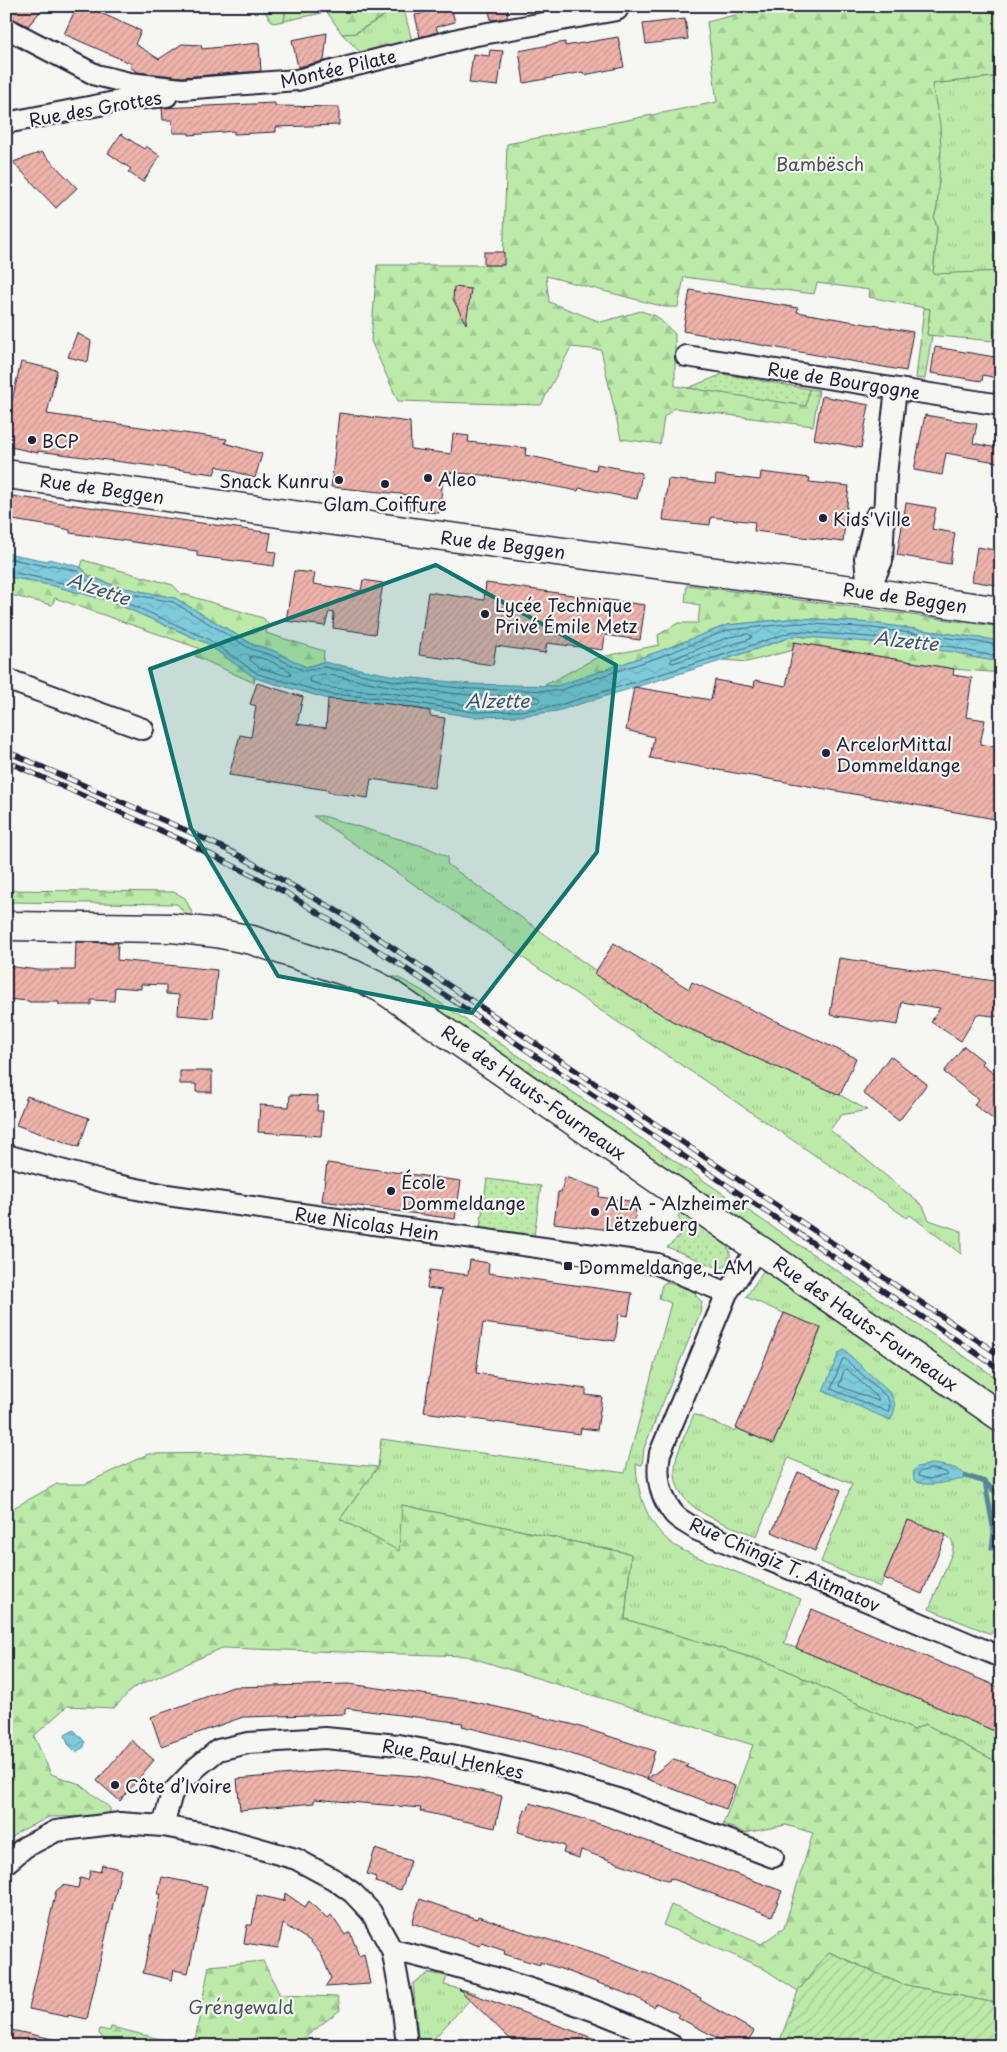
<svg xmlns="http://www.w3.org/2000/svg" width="1007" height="2052" font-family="'Playpen Sans',sans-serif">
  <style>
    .grass { fill: url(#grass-tufts); stroke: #6f8672 }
    .forest { fill: url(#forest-firs); stroke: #6f8672 }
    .park { fill: url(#park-dots); stroke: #6f8672 }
    .garden { fill: url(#garden-furrows); stroke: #6f8672 }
    .water { fill: url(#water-waves); stroke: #59879b }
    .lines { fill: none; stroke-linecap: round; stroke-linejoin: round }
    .shore { stroke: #46667b; stroke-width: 1 }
    .stream { stroke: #59879b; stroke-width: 5 }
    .building { fill: url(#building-hatch); stroke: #22223b }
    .street-casing { stroke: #22223b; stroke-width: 24 }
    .secondary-casing { stroke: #22223b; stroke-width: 31 }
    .primary-casing { stroke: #22223b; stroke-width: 31 }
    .street { stroke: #f6f6f2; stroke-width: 20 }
    .secondary { stroke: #f6f6f2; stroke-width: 28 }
    .primary { stroke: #f6f6f2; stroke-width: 28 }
    .rail-casing { stroke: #22223b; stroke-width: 5.5 }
    .rail { stroke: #f6f6f2; stroke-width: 4; stroke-dasharray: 11; stroke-linecap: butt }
    .marked { fill: #0f766e; fill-opacity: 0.2; stroke: #0f766e; stroke-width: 4; stroke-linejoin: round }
    .poi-dot { fill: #22223b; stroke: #f6f6f2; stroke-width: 2 }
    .labels { text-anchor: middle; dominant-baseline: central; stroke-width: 4.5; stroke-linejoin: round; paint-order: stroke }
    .street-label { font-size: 18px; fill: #22223b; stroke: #f6f6f2 }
    .park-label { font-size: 18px; fill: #485456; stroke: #f6f6f2 }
    .poi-label { font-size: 18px; fill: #22223b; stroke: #f6f6f2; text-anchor: start }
    .water-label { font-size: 19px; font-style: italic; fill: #3d556b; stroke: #f6f6f2 }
  </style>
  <defs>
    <pattern id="grass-tufts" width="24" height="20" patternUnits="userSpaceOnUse" patternTransform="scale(1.25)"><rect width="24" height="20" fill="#bceba9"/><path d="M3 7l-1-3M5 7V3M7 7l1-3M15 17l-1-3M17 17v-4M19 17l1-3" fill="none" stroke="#a1c992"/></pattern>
    <pattern id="forest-firs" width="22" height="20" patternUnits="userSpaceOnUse" patternTransform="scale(1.25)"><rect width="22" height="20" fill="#bceba9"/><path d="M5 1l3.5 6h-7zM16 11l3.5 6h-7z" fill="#a1c992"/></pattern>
    <pattern id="park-dots" width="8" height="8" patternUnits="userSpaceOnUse" patternTransform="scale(1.25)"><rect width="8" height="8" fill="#bceba9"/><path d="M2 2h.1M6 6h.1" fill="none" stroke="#a1c992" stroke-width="1.8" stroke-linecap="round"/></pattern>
    <pattern id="garden-furrows" width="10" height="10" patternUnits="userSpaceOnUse" patternTransform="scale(1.25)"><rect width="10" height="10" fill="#bceba9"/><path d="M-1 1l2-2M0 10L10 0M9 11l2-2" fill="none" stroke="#a1c992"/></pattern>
    <pattern id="water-waves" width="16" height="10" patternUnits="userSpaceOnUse" patternTransform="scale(1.25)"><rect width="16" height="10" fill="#7dcbdb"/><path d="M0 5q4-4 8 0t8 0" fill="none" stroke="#6caebd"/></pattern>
    <pattern id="building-hatch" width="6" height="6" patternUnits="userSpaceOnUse" patternTransform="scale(1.25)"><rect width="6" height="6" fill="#eeb3ab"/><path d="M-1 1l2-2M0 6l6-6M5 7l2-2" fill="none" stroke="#cc9a94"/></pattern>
  </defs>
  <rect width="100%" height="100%" fill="#f6f6f2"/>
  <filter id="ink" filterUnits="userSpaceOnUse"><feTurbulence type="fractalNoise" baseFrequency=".02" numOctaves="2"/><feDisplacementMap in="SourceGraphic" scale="10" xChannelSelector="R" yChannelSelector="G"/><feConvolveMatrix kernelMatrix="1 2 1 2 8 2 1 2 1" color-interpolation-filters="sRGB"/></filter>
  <g filter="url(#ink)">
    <path class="grass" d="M286,6H327V12L284,21Z
      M400,6H403L413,45L365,57L342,34L356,33Z
      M1001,76V271L933,275L937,228L934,218L937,207L932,84Z
      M924,308L930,309L927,334L932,335L925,379L916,378Z
      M313,816H323L426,847L448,857L447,864L596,971L595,974L674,1022L840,1095L867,1110L841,1115L830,1130L923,1206L929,1220L961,1231V1254L910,1215L907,1218L887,1204Z
      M390,977H397L421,990L1001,1381V1612L991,1634L929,1609L952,1553C953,1549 954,1545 952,1541C947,1532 918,1524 908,1520L880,1587L821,1562L852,1484L788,1458L757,1536C719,1521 661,1507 678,1453C682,1440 689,1427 694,1414L734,1431L736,1428L773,1444L821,1329L746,1297L772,1258Z
      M666,1282L695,1292L696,1296L702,1302L700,1313L644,1448L642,1465L636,1464C637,1494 648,1527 674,1545C689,1555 709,1561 726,1568C751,1578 776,1588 801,1599L784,1643L1001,1733V1764L925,1724L914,1730L775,1665L625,1619L631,1554L402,1505L400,1552L340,1519L378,1467L381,1439L625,1473L671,1303L659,1298L662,1285Z
      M429,1973L447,1976L444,1985L476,1993L427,2046H419L413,1983Z"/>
    <path class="forest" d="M258,6H286L284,21L273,23L264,11Z
      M327,6H400L355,33L342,34L327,12Z
      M754,6H1001V76L932,84L940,125L941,150L937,207L934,218L937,228L933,274L1001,271V282H998L995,341L927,335L930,309L869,297L870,290L817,283L814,294L684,277L678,307H665L546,276L549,302L601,322L641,311L656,316L675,334V386L805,405L809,389L819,390L813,426L674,408L664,417L660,444L621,439L601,350L571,347L541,405L398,401L371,341L377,265H503L507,144L717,102L707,22L754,10Z
      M83,560L173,585L180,593L263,618L268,624L266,633L324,651L323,662L306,667L272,650L254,645L175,598L115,586L88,575L81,567Z
      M6,576L54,586L110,601L206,643L255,678L254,683L195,656L198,648L55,598L52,605L6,594Z
      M687,585L1001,627V641L872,623L798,618L727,625L660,651L557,686H543L596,658L659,645L658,635L678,623H698L700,605L685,602Z
      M794,636C846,640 900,642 952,651C968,654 984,659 1001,662V673L954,669L794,642L793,650L747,662L724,660Z
      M6,890L174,892L185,898L194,917L187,916L177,904L6,902Z
      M231,1453L378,1467L340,1519L399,1551L402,1505L631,1554L625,1619L775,1665L914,1730L925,1724L1001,1764V2004L901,1984L829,1952L798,1991L761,1967L663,1925L671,1905L761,1944L784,1928L813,1833L786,1825L745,1833L723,1824L753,1745L466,1656L222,1648L133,1688L114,1708L67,1706L34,1736L51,1774L80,1784L110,1808V1816L49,1817L18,1832L6,1844V1512L57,1484H85L148,1454Z
      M263,1961L280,1995L338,1997L340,2010L294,2046H194L209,1966Z
      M111,2027H112L188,2046H108L99,2033L100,2029L110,2031Z"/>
    <path class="park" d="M723,374L809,389L806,406L688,388Z
      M487,1179L541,1186L534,1236L480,1228Z
      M680,1211L728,1247C732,1256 730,1259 724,1267L713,1266L667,1247C677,1239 688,1230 678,1218Z"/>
    <path class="garden" d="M829,1952L901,1984L1001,2004V2046H778L798,1991Z"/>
    <path class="water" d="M6,553L48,561L49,559L81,567L88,576L115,586L175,598L254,645L272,650L306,667L323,662L395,676L470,684L557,686L660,651L727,625L798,618L872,623L1001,641V662L976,658L953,652L881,643L794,636L724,660L557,711L521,716L473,717L390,704L328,699L255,678L206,643L110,601L54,586L6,576Z
      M844,1350L891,1394C896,1404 896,1411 890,1420L823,1391L839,1353Z
      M931,1464C942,1465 960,1467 966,1476L964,1479C950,1481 925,1489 914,1480L913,1471L917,1467Z
      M74,1730L85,1742L84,1747L76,1752L68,1744L65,1735Z"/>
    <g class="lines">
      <path class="shore" d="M6,558L46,566L52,565L77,571L86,580L114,591L173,602L251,649L271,655L304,671L324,667L395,681L470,689L558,691L662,656L728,630L798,623L872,628L1001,645
        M6,571L55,581L112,596L208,639L258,674L329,694L391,699L474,712L521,711L556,706L723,655L794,631L882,638L953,647L977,653L1001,657
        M749,634L752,636L750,639L673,663L670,662L672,659L729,637Z
        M253,656L268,660L290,671L291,675L288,676L260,668L250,660V657Z
        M324,674L394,687L469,695L539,697L541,700L539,702L474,706L391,693L330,688L309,681L310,677Z
        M845,1359L887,1397L890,1404L888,1412L831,1389L842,1360Z
        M847,1369L878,1398V1401L839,1386L844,1370Z
        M932,1469L946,1472L948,1475L929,1479L918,1476L919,1472Z"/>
      <path class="stream" d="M966,1476L985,1482L996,1493L1001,1494
        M985,1482L994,1532L992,1548"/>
    </g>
    <path class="building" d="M6,6H45L28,26L14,19L6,12Z
      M77,6H85L141,31L135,44L159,59L182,44L201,45L202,49L259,43L261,71L182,77L137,72L130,67L132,64L64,34Z
      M488,6H508L507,18L491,20Z
      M451,7L455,22L436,27L438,32L420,37L415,15Z
      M685,19L688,39L646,44L643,24Z
      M327,33L324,61L298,67L292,40Z
      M618,37L624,67L584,75L583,72L524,83L519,51L565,42V46Z
      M490,50L503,51L498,86L469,83L473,54L489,56Z
      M275,103V106L339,107V125L276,127V132L234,134V131L189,135V133H173L172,120H163L162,108Z
      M121,134L144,149L146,146L160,156L143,182L128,172L131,169L108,153Z
      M42,152L77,188L56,208L13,162Z
      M484,252H504V265H484Z
      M454,287L471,289L466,324L453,299Z
      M690,290L798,308L797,312L913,332L906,371L683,331Z
      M77,333L91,341L88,362L68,357Z
      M935,347L1001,358V379L983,375L982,381L931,373Z
      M21,362L57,370L47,414L227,439L225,443L262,454L255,478L217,466L214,474L38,451V453L6,446V426Z
      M822,396L869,405L861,448L814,439Z
      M339,413L410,422L411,449L451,454L453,434L469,436L468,442L526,448L525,455L596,470L597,464L642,473L637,499L579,488L578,491L521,480V481L482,475L444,472L439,513L408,510L410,495L331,487Z
      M925,415L977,424L973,443L1001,449V463L946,453L942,475L914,470Z
      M761,472L810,478L809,482L849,486L843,542L754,531L755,522L711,517L710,525L663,520L668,479L715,484L716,475L760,480Z
      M12,496L271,533L268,551L276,552L274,566L197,556V551L70,533V530L57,527L6,519V503H11Z
      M906,503L936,508L932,529L955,533L950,564L897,555Z
      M977,547L1001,551V586L972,581Z
      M294,571L315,573L313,584L361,591L363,580L383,583L375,634L333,628L334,613L329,612L325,626L286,621Z
      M486,583L645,605L640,640L605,635L603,650L547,643L545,653L496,646L493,665L419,655L428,592L484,600Z
      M794,642L954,669L953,675L972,678L966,717L985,720L980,744L1001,748V820L650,758L654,737L626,730L634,687L711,700L715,680L754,687L755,680L786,686Z
      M257,683L303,697L297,724L326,728L328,699L390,704L430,711V716L445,718L434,788L371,779L368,798L328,792V790L229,775L240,735L251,737L256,706L250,704Z
      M76,942L118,943L117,960L217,970L213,1018L178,1015L179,995L166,994V985L141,984V989L115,987L114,1001L91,1000V1005H59V1002H29V1001L6,999V966L38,970H75Z
      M614,943L689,989L692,982L856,1058L840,1095L674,1022L594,974Z
      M839,958L1001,982V1017L977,1014L961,1041L931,1022L940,1008L902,1002L898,1025L830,1015Z
      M964,1046L983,1061L981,1063L1001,1078V1125L974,1105L978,1099L944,1072Z
      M890,1056L927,1084L899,1121L863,1093Z
      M180,1071H212V1092H196V1084H180Z
      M290,1095L318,1096L317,1111H323L321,1136L258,1132L260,1105L289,1107Z
      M27,1096L89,1118L79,1147L16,1125Z
      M327,1163L461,1181L455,1219L322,1201Z
      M565,1177L600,1189L599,1197L637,1202L633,1233L554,1223L558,1192H561Z
      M470,1260L489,1263L488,1273L632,1293L628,1316L619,1314L615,1341L483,1323L476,1373L586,1389V1395L602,1397L597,1430L581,1428L580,1434L424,1412L442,1290L427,1288L430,1270L468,1275Z
      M784,1313L821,1328L773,1444L736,1428Z
      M798,1472L841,1490L815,1551L772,1532Z
      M908,1520L946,1535L922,1594L884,1578Z
      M812,1609L1001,1688V1723L997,1732L796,1648Z
      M349,1684L466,1700L571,1724L655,1751L647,1779L562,1751L462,1726L463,1723L345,1708V1714L243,1717L161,1746L151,1717L233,1687Z
      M131,1740L154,1760L120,1801L97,1781Z
      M674,1759L688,1764L686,1767L735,1786L726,1809L647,1779Z
      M337,1770L417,1776L502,1796L495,1828L420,1811L421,1808L314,1799V1803L240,1810L237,1779Z
      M530,1803L603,1825L782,1891L772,1916L670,1878L669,1881L581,1850L579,1858L563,1853L565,1846L518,1832L525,1809L528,1810Z
      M375,1849L411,1861L401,1890L375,1882L376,1877L367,1874Z
      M102,1865L121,1869L87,2019L68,2015V2017L29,2009L56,1891L63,1885L78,1888L80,1878L88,1880L91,1870L100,1872Z
      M162,1877L207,1886L188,1973L174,1970L172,1980L143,1973L161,1894H158Z
      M285,1893L305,1907L309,1901L327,1919L331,1915L345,1935L350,1932L359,1956L364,1954L370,1984L325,1987L331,1978L321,1954L310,1941L283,1924L278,1948L244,1943L247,1925H252L257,1895L284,1901Z
      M420,1899L477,1919L478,1916L524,1932L598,1955L651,1975L701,1998L700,2000L754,2031L745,2046H733L677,2017L679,2014L656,2003L654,2007L635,1997L564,1970L540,1962V1965L504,1954L505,1951L482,1943L480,1946L412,1923Z
      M459,1989L609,2044V2046H530L510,2039Z
      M6,2029L58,2040L57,2046H6Z"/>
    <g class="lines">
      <defs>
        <path id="street" d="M6,28L96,75L129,83L182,89L297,80L471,36L617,10
          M6,123L125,100L167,96
          M686,356L1001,405
          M868,590L865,558L876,516
          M868,592L882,561L886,475L896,389
          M6,679L143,729
          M6,1155L112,1184L167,1195L657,1264L727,1293
          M758,1248L727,1293L660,1453C656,1475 659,1496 674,1514C679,1520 690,1525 697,1530L1001,1657
          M163,1826L172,1793L197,1767L218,1750L248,1743L325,1738L398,1745L462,1757L537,1775L615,1798L773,1857
          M6,1863L25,1847L56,1831L120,1823L163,1826L211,1835L296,1859L335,1880L353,1893L371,1912L392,1950L402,2001L407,2046
          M392,1950C437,1960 480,1973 524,1987C575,2003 625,2020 673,2046"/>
        <path id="secondary" d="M6,926L172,928L216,933L252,940L353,974L383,989L1001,1417"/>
        <path id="primary" d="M6,474L412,532L868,592L1001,611"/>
      </defs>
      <use href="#street" class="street-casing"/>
      <use href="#secondary" class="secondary-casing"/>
      <use href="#primary" class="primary-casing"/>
      <use href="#street" class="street"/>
      <use href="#secondary" class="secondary"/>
      <use href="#primary" class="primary"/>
      <defs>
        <path id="rail" d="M6,751L190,832L238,855L344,915L1001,1356
          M6,761L186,842L285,892L393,960L1001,1370"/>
      </defs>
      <use href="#rail" class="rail-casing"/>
      <use href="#rail" class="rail"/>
    </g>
  </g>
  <path class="marked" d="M436,565L616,665L597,852L472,1013L278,976L191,828L150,669Z"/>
  <g class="poi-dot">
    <circle cx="32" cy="440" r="5"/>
    <circle cx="428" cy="478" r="5"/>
    <circle cx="339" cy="480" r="5"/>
    <circle cx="385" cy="484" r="5"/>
    <circle cx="823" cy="518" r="5"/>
    <circle cx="485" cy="614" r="5"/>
    <circle cx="826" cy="753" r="5"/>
    <circle cx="391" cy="1191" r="5"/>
    <circle cx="595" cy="1212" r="5"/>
    <rect x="563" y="1261" width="10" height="10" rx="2.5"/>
    <circle cx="115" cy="1785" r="5"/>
  </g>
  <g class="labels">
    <g class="street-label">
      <text transform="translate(338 68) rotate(-13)">Montée Pilate</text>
      <text transform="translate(95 108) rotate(-10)">Rue des Grottes</text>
      <text transform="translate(844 380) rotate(9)">Rue de Bourgogne</text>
      <text transform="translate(102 488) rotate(8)">Rue de Beggen</text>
      <text transform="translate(503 544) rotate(7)">Rue de Beggen</text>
      <text transform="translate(905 597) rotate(8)">Rue de Beggen</text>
      <text transform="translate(534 1092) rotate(35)">Rue des Hauts-Fourneaux</text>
      <text transform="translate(367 1223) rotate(8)">Rue Nicolas Hein</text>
      <text transform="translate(866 1323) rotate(35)">Rue des Hauts-Fourneaux</text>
      <text transform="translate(785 1564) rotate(24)">Rue Chingiz T. Aitmatov</text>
      <text transform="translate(453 1758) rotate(11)">Rue Paul Henkes</text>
    </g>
    <g class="park-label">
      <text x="820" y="163">Bambësch</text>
      <text x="241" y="2006">Gréngewald</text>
    </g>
    <g class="poi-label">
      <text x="42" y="440">BCP</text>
      <text x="438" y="478">Aleo</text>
      <text x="329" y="480" text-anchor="end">Snack Kunru</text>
      <text x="385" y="503" text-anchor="middle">Glam Coiffure</text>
      <text x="833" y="518">Kids'Ville</text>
      <text x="495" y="604">Lycée Technique<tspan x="495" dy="21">Privé Émile Metz</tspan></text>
      <text x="836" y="743">ArcelorMittal<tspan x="836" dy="21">Dommeldange</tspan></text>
      <text x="401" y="1181">École<tspan x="401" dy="21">Dommeldange</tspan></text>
      <text x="605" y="1202">ALA - Alzheimer<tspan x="605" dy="21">Lëtzebuerg</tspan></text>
      <text x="578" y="1266">Dommeldange, LAM</text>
      <text x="125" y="1785">Côte d’Ivoire</text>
    </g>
    <g class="water-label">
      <text transform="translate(99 588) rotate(19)">Alzette</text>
      <text transform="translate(906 640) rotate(6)">Alzette</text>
      <text x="497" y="700">Alzette</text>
    </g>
  </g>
  <rect width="1007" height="2052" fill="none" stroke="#f6f6f2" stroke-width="25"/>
  <rect x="12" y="12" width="982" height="2027" fill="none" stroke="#22223b" stroke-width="2" filter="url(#ink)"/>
</svg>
